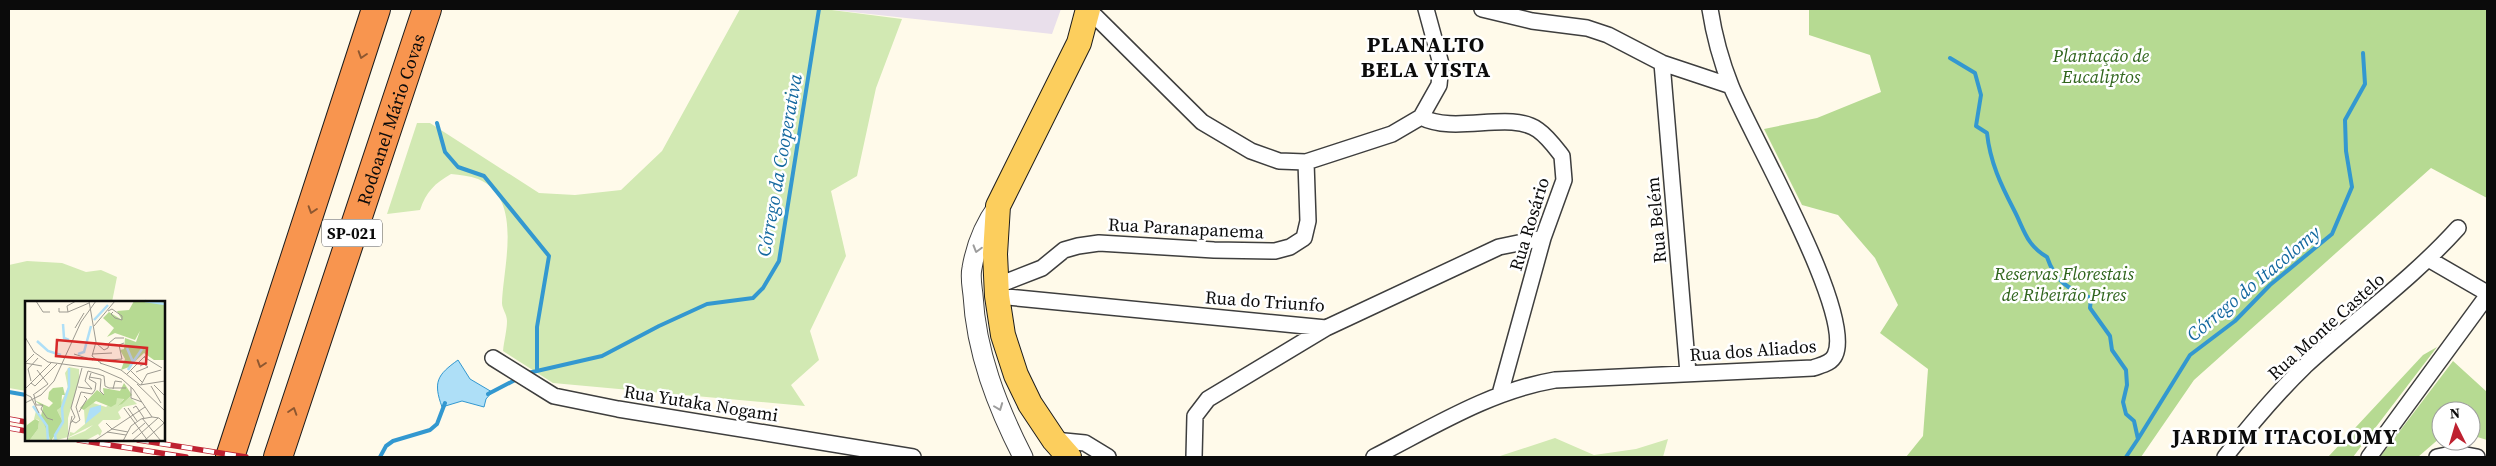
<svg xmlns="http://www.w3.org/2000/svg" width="2496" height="466" font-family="'Source Serif 4',serif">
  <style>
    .industrial { fill: #e9dfeb }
    .green { fill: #d2e9b3 }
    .forest { fill: #b6da92 }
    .water { fill: #aedff7; stroke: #3398d0 }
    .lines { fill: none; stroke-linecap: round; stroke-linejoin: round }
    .stream { stroke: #3398d0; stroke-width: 4 }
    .minor-casing { stroke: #3e3e3e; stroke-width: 18 }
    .tertiary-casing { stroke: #3e3e3e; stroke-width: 21 }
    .primary-casing { stroke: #1c1c1c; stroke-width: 26 }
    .motorway-casing { stroke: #1c1c1c; stroke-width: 30 }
    .minor { stroke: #fff; stroke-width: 15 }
    .tertiary { stroke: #fff; stroke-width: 19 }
    .primary { stroke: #fcce5d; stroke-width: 24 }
    .motorway { stroke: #f8954f; stroke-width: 28 }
    .rail-casing { stroke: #be2130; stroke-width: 5.5 }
    .rail { stroke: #fff; stroke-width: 4; stroke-dasharray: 11; stroke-linecap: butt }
    .oneway { stroke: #8d5730 }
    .oneway2 { stroke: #9d9d9d }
    .labels { text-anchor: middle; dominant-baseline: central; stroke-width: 5; stroke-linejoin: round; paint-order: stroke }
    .shield { fill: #fff; stroke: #545454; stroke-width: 1 }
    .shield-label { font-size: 16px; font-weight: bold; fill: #0b0b0b }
    .park-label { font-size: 18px; font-style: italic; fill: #2e641b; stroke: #fff }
    .street-label { font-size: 18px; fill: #0b0b0b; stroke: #fff }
    .water-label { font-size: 19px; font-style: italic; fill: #13689f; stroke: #fff }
    .district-label { font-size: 22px; font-weight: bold; letter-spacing: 1px; fill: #0b0b0b; stroke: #fff }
    .inset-river { fill: none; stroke: #aedff7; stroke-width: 2.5 }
    .inset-road { fill: none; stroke: #9d9a91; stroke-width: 1 }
    .view { fill: #d62828; fill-opacity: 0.15; stroke: #d62828; stroke-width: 2.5 }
    .inset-edge { fill: none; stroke: #0b0b0b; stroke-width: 2.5 }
  </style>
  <rect width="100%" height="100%" fill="#fffaea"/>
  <path class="industrial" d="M824,9H1061L1052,34Z"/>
  <path class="green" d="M740,9H824L902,19L876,88L857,176L831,191L846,256L810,331L819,360L791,385L805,406L553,383L503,351C504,341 507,330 507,321C507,314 502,309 502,303C503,266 524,198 478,179C470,176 460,175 451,174C435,183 426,192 420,210L387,214L417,123H430L539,193L575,195L621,190L662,151Z
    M27,261L62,263L86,272L101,270L117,277L112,302H26V391L9,388V265Z
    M1555,438L1594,455L1636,449L1668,439L1663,457H1497Z"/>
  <path class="forest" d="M1809,9H2487V198L2431,168L2194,380L2141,457H1906L1923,436L1928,369L1880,333L1898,305L1875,258L1838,215L1802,205L1764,129L1817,118L1881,92L1870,55L1809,35Z
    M2437,347L2353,457H2328L2423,355Z
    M2453,361L2487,392V440L2471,435V411H2441V437L2418,457H2380Z"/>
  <path class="water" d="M458,360L470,379L492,392L486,399L484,407L462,401L442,407C433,382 437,375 458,360Z"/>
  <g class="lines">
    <path class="stream" d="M1950,58L1975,73L1981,95L1976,126L1987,133C1990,162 2001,185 2014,210C2024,229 2026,245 2047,257C2055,281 2068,289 2091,298L2090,308L2110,336L2112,350L2126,370L2127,385L2123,402L2126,414L2134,421L2138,439L2126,457
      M437,123L445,152L458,167L484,176L549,256L537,327V371
      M528,373L602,356L659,326L707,304L753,298L763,288L779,261L819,9
      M9,392L26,395
      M488,394L517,379
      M2138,439L2190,355L2235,321L2270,285L2332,234L2352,187L2346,151L2345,120L2365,84L2363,53
      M380,457L386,446L393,441L430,430L437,424L445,403"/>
    <defs>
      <path id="minor" d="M1088,9L1202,122L1251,151L1279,161L1306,162L1392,134L1421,117L1439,85L1441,64L1426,9
        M1482,9L1532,21L1587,28L1608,35L1662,63L1731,86
        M1662,63L1688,373
        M1421,117C1456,135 1510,110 1538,130C1548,137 1555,147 1562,156L1564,180L1543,238L1500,394
        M2430,260L2487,293
        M996,286L1042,268L1064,250L1078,246L1099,243L1214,250L1275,251L1290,247L1304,238L1308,221L1306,162
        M997,296L1326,328L1499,247L1543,238
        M493,358L554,396L618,409L913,457
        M1054,440L1085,443L1108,457
        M1194,457L1195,416L1208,399L1326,328
        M1374,457C1433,427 1490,391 1555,380L1813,368C1821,365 1831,364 1835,355C1855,313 1750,134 1731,86C1721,61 1714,35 1710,9
        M2225,457C2250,425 2276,394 2305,366C2356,319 2412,279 2458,228
        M2369,457L2487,296
        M2437,457L2456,453L2477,457"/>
      <path id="tertiary" d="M998,206C984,225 976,245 972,268C970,277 972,286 973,295C976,352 997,406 1023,457"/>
      <path id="primary" d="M1069,457L1054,440L1030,404L1016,375L1003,335L997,296L995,254L998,206L1079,43L1088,9"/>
      <g id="motorway">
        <path d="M230,457L376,9"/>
        <path id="s1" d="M278,457L427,9"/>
      </g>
    </defs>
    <use href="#minor" class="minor-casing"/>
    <use href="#tertiary" class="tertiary-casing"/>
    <use href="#primary" class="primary-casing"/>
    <use href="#motorway" class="motorway-casing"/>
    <use href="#minor" class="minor"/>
    <use href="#tertiary" class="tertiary"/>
    <use href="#primary" class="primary"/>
    <use href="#motorway" class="motorway"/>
    <defs>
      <path id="rail" d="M9,419L26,422
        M9,428L26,431
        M78,440L186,457
        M138,440L246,457"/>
    </defs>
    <use href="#rail" class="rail-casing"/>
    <use href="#rail" class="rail"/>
  </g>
  <defs><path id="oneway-chevron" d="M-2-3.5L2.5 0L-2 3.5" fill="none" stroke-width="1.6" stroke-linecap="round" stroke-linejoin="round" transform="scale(1.25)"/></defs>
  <g class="oneway">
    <use href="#oneway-chevron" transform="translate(362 55) rotate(108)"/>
    <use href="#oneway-chevron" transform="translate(312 210) rotate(108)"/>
    <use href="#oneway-chevron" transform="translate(261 364) rotate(108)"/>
    <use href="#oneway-chevron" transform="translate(293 411) rotate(-72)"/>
  </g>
  <g class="oneway2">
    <use href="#oneway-chevron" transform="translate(977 249) rotate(106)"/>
    <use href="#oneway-chevron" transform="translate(999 407) rotate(69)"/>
  </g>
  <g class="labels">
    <rect class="shield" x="322" y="219.5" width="60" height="27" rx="4"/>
    <g class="shield-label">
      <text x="352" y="233">SP-021</text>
    </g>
    <g class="park-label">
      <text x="2101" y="55">Plantação de<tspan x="2101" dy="21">Eucaliptos</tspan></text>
      <text x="2064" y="273">Reservas Florestais<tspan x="2064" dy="21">de Ribeirão Pires</tspan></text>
    </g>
    <g class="street-label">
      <text stroke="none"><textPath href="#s1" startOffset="356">Rodoanel Mário Covas</textPath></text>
      <text transform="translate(1656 220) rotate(-95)">Rua Belém</text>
      <text transform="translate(1529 224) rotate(-73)">Rua Rosário</text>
      <text transform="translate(1186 228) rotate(3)">Rua Paranapanema</text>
      <text transform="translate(1265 301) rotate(4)">Rua do Triunfo</text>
      <text transform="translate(2326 326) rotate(-42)">Rua Monte Castelo</text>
      <text transform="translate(1753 350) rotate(-4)">Rua dos Aliados</text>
      <text transform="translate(701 403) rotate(9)">Rua Yutaka Nogami</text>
    </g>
    <g class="water-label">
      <text transform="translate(779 165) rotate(-80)">Córrego da Cooperativa</text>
      <text transform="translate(2253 283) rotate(-40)">Córrego do Itacolomy</text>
    </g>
    <g class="district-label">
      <text x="1426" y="44">PLANALTO<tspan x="1426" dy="25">BELA VISTA</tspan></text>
      <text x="2285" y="436">JARDIM ITACOLOMY</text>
    </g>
  </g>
  <g transform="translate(25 301)">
    <rect width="140" height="140" fill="#fffaea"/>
    <path d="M44,66L54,68V80L43,117V136L28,140L30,129L38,121L32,109L43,87L40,72ZM105,96L112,103L98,106L93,111L96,117L93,119H78L73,124L77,130L75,135L73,133L60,140H42L43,137L60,130L68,124L44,136L45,131L49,132L60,123L59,109L68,102L81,106L91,97H99L94,105ZM11,110L21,121L26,140H4L13,128L14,119L9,118Z" fill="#d2e9b3"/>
    <path d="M109,0H140V59H129L119,52L104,66L96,69L100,58L95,49L99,48L100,37L111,41L115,30L110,39L90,32L82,36L89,27L78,17L84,11L97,19L92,10L104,9ZM99,82L107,94L97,103L93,105L99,98L92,97L91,103L86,106L71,100L59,109L55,107L72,89L79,94L78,87L95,90ZM38,86L40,94H37L36,106L32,109L38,121L26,140L16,115L18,106L9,99L24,106L28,102L23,98L24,91L28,87ZM2,114V124L10,118L14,120L13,128L4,140H0Z" fill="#b6da92"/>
    <path d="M76,104V110L60,123L65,107Z" fill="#aedff7"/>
    <path class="inset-river" d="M120,0L140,3M69,19L83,4M38,23L39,37L44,39M12,40L23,50L36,54M102,47L108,61L103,69M53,53L59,51L66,25M108,61L117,48M8,105L22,125L23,140M31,140L30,134L38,121L37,107L44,86V67"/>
    <path class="inset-road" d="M11,0L18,11H25M64,0L71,41L67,55L77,63M34,7V11H43L64,2M83,10L87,8L97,15M43,11L42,5L51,0M88,11L86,13L90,17L97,19V15M69,25L90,0M50,27L59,12M0,36L9,51L23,61L74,68L97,78L108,88L127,116L134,117L140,123M71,42L79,49L83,47L84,42M84,42L90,37H99M9,53L0,62L17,65M49,53L68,59M67,53L87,52M119,56L137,67M73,60L97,58L94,44L99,42M75,62L96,69L115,84M105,69L117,81M111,71L123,66L119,63L115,65M102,73L120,55M64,76L76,78L75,90L79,94M6,80L3,68L13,57M6,82L10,85L32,63M112,83L140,110M115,84L140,80M116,84L122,73L136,69M129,84L140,95M126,85L136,102M53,86L67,88L60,80L63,70L79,75L80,85L84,87M106,86V97L117,101M84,87H101M0,88L26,62M88,88L90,80L97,81M0,93L6,96L14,112M8,94L23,83L12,69M9,94L11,104H18L16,108L22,117L28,119M0,102L16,94L29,80L56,21L71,0M99,107L123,140M103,107L112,120M108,107L111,105L119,117M54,111L62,98L59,95M117,117L136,140M47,120L51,122L55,119L51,106L56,91L67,93L70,89L71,82L64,78L66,72M81,122L87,128L103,131M45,123L50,116L46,107L57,67M82,131L101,134M107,133L120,122M42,140L47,115M69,140L120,106M98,140L106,125L116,118L127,116M107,140L133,117M119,140L139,122"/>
    <path class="view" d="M32,39L122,47L121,63L31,55Z"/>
    <rect width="140" height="140" class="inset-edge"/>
  </g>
  <rect width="2496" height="466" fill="none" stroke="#0b0b0b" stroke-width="20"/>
  <g transform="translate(2456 426) rotate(355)"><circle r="24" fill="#ffffff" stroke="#9d9d9d"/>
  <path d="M0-4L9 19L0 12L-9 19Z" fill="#be2130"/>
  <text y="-8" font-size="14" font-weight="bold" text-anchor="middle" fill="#0b0b0b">N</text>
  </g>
</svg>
